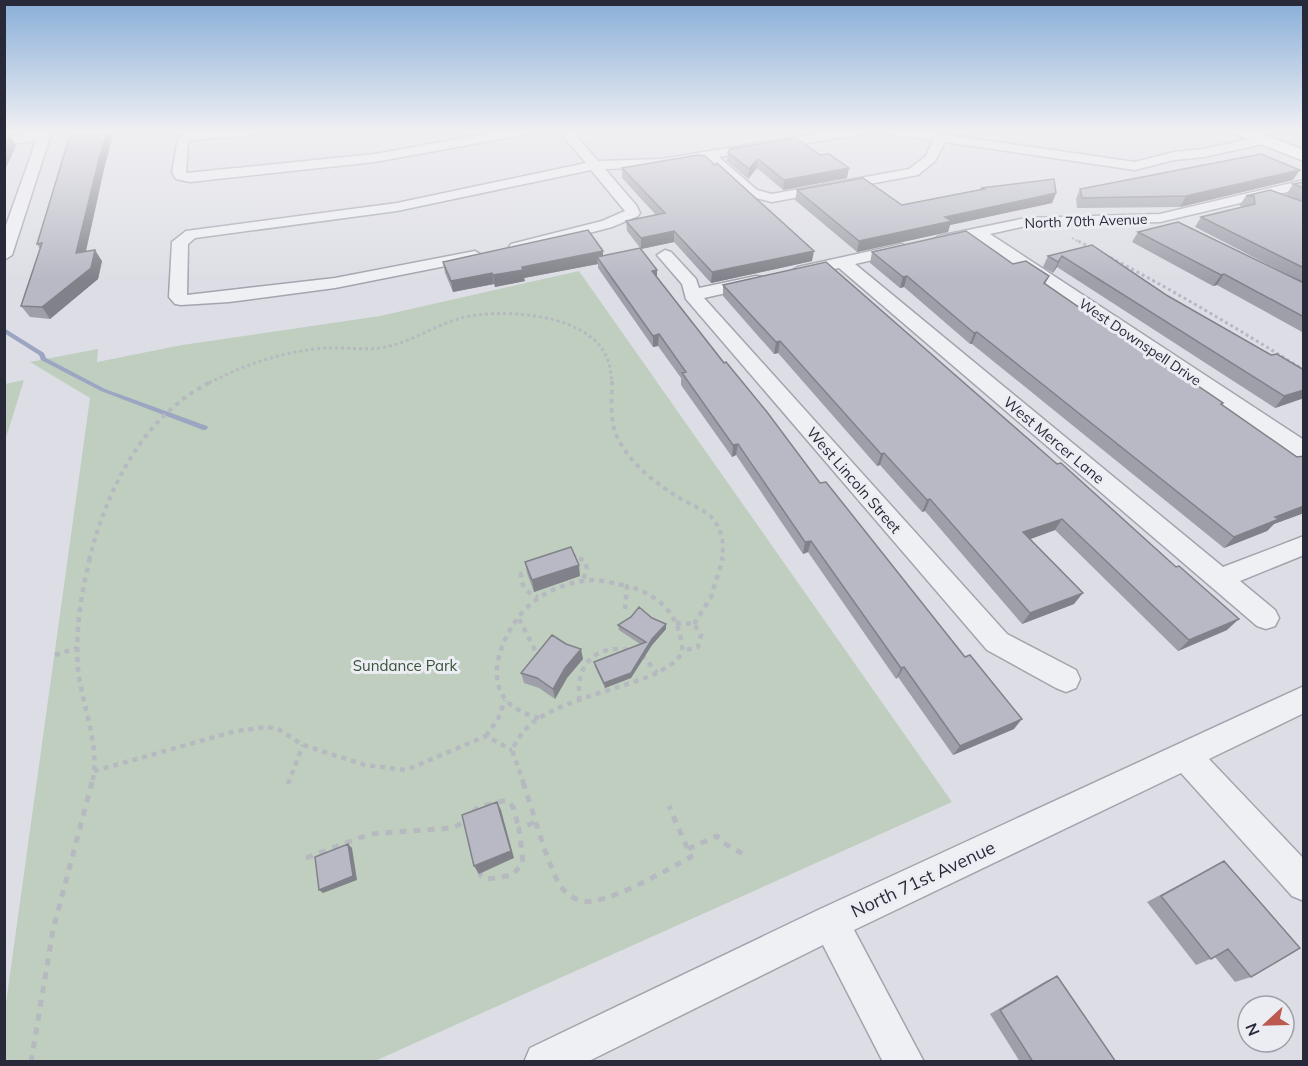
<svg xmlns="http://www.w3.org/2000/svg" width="1308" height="1066" font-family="Mulish,sans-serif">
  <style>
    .green { fill: #bfcebf }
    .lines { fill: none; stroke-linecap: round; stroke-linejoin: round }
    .stream { fill: #9ca5c1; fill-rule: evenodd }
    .minor-casing { stroke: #a3a4ae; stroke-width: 3 }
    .major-casing { stroke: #9ea0af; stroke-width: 3 }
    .path-far4 { stroke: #b7b9c0; stroke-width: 2; stroke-dasharray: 2 2; stroke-linecap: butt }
    .path-far3 { stroke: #b7b9c0; stroke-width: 3; stroke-dasharray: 3 3; stroke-linecap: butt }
    .path-far2 { stroke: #b7b9c0; stroke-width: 4; stroke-dasharray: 4.5 4.5; stroke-linecap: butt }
    .path-far1 { stroke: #b7b9c0; stroke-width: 4.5; stroke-dasharray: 5 5; stroke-linecap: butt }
    .path { stroke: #b7b9c0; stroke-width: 5; stroke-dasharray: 7 7; stroke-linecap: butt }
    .minor { fill: #eff0f4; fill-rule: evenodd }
    .major { fill: #fff; fill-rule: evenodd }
    .wall { fill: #9e9fa9 }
    .shaded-wall { fill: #818289 }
    .building { fill: #b8b9c4; stroke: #818289; stroke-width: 1.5 }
    .labels { text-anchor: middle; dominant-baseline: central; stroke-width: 6; stroke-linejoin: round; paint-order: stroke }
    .far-street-label { font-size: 14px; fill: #282a39; stroke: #ecedf3 }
    .street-label { font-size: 15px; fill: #282a39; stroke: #ecedf3 }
    .park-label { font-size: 15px; fill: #375339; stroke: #ecedf3 }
    .near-street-label { font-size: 18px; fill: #282a39; stroke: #ecedf3 }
  </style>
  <rect width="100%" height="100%" fill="#dddee5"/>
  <path class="green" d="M579,271L952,802L375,1061L5,1062V1010L90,398L30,362L98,349L97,362L182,345L380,316Z
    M24,380L5,441V384Z"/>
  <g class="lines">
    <path class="stream" d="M4,328L44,353L46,358L105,389L207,426L208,428L205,430H203L101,391L41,360L39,355L4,333Z"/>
    <defs>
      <path id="minor" d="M40,131H52L12,255L4,260V231L36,141L4,145V137Z
        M211,131H260L254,135L191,140L188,143L186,173L375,154L502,131H529L523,135L375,162L190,182L176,179L172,172L178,139L187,133Z
        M559,131H572L598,161L661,159L834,131H863L857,135L719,157L757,190L772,194L909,169L926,156L933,140L894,135L888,131H920L1135,162L1174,152L1204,149L1263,136L1269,140L1263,144L1204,157L1174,160L1135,170L945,142L935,161L918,175L772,202L747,196L705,160L661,167L605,169L636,205L640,213L638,216L612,227L517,252L511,250L509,247L511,244L602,221L625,211L591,170L397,211L195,238L188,244L187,295L335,278L475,251L483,256L481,259L335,288L229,302L181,305L175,304L169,297L172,242L186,231L397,203L586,163Z
        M1304,180V188L1160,222L1026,226L990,234L1304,440V458L1296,456L974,238L939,246L931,241L939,236L1026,218L1160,214Z
        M902,244L910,249L908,252L855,264L1223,567L1304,536V555L1240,581L1275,610L1279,618L1275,626L1266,629L1257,626L839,268L798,277L790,272L798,267Z
        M665,250L671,252L696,279L699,288L756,276L762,277L764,281L762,285L704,298L1007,634L1076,670L1080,679L1076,688L1066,692L1056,688L987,650L686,299L682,284L657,255Z
        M1304,686V713L1209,759L1304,859V901L1292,896L1181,773L854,930L924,1062H883L823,945L587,1062H524L530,1048L818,910Z"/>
      <path id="major" d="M1232,131H1254L1304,150V161L1235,134Z"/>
    </defs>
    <use href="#minor" class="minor-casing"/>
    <use href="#major" class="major-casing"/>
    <path class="path-far4" d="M1072,238L1081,243"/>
    <path class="path-far3" d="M1078,241C1156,280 1230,324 1304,370
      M209,383C245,364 285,351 326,348C346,347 366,351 385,347C412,342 435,325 461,318C500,308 582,313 604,352C610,362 611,372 612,383"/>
    <path class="path-far2" d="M612,381C612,397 610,416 615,432C626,461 657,485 683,500C693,506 706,510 714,520C723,532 724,545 722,560
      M572,555L582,560
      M89,560C108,487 142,417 212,381"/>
    <path class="path-far1" d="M90,558C81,594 75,632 78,669C82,706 101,746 92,784
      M579,558L585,561L587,569L583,580
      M531,568L521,574C521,587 527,593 538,597
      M519,619L538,656
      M676,623L694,624L701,635L698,647L682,651
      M694,624L711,597L723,558
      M55,655L77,648
      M642,655L657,673
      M580,701C574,666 594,644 630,650
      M539,718C528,715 515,710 507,701C482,673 508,623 532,603C545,592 564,584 582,581C597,578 612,583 627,586
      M486,736L498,719L505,700
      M94,771L236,731L267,727L278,729L303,745L365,765L406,770L486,736L512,750
      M288,784L303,745
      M524,784L512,750C518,738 527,725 539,718C572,698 620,689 657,673C665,668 678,662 682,652C683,647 681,639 680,634C672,607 653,593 627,586L625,609"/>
    <path class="path" d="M523,782C534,814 543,851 558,882C562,890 572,899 582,901C606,906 668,869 691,857L669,806
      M473,812L478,807L507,800L513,807L519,829
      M688,849L717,836L722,842L743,854
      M306,858L370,834L452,828L467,821
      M479,870L481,876L488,879L513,875L523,862L519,829L537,821
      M31,1062L53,930L92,782"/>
    <use href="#minor" class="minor"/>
    <use href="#major" class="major"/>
  </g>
  <path class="wall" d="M68,131H114L104,169L86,251L102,261L98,279L50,319L30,317L21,306L40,249L37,244L70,136Z
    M728,152L847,178L783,190L757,168L748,179L727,161Z
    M622,168L812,261L711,283L674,242L641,249L627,231L626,221L656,215L622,178Z
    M1293,180L1180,207L1077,208L1076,199L1080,189Z
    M1304,182V202L1286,195L1293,184Z
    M981,188L1056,193L1052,203L950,225L948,232L857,252L795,200L797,190L902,205L981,190Z
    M1270,190L1304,202V333L1217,285L1213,286L1132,242L1138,232L1296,279L1195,227L1201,217L1247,206H1239L1246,196Z
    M1092,245L1168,296L1271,355L1304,370V398L1275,408L1057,267L1053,273L1043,267L1048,256Z
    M872,252L1013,264L1049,276L1045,284L1297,457L1304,456V513L1274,524L1267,531L1224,548L972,344H970L904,287L900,288L870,263Z
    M603,255L657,270V277L1014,729L953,755L898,677L896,679L808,552L803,554L736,455L732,457L681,385V378L658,346L653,347L598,268V264L524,278L525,281L495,287L494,284L453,292L445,273L443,262Z
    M723,285L1227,630L1178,651L1055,530L1030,539L1074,604L1022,624L925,511L922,512L880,465L877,466L778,353L774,354L723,296Z
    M525,562L580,576L534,592L527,573Z
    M618,625L666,629L652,645L631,678L605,688L595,667L594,662L640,644L619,630Z
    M566,644L583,659L567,678L555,699L539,688L524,683L521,673Z
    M1209,869L1251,977L1235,982L1215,957L1196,965L1147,902Z
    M1057,976L1116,1062H1020L990,1014L1046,981Z"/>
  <path class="shaded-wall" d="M4,131H22L4,135Z
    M107,131H114L104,169L83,264L76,253L99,159Z
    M10,136L16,146L4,172V148Z
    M758,159L757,168L748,179L749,169Z
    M849,168L847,178L783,190L784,180Z
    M1300,170L1293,180L1180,207L1186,196Z
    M1056,193L1052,203L950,225L948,232L857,252L859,241L945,217Z
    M674,231V242L641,249V238Z
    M95,250L102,261L98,279L50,319L42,307Z
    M603,251V262L597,257L598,264L524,278L525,281L495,287L493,275L522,267Z
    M814,251L812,261L711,283L712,272Z
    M1062,256L1057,267L1053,273L1058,262Z
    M657,270V281L652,271Z
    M492,273L494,284L453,292L451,281Z
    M1224,274L1217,285L1213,286L1221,275Z
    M907,276L904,287L900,288L903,277Z
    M977,332L972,344H970L974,333Z
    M659,334L658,346L653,347V336Z
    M780,341L778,353L774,354L776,342Z
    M1304,390V398L1275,408L1284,396Z
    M738,444L736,455L732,457L733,445Z
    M884,453L880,465L877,466L881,454Z
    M930,499L925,511L922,512L927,500Z
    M1304,506V513L1274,524L1267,531L1224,548L1234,537L1275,517Z
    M1062,519L1055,530L1017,544L1023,532Z
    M811,541L808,552L803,554L805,542Z
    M579,565L580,576L534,592L532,580Z
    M1083,593L1074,604L1022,624L1030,613Z
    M1239,619L1227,630L1178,651L1189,640Z
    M666,624V629L652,645L631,678L605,688L604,683L652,639Z
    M581,649L583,659L567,678L555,699L553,689L565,668Z
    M904,667L898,677L896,679L901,668Z
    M1022,719L1014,729L953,755L960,746Z
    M497,802L501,810L514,858L479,874L474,866Z
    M348,844L352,848L357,880L323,893L319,890Z"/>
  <path class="building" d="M68,131H107L99,159L76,253L95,250L91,268L42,307L21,306L42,243L37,244L71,132L68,133Z
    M4,136H10L4,148Z
    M796,138L820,155L829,154L849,168L784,180L758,159L749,169L728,152L730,149Z
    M1261,154L1300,170L1186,196L1082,198L1080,189Z
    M697,155L705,156L715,165L717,163L814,251L712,272L674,231L641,238L626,221L665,213L622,168Z
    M863,178L902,205L984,189L981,188L1054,179L1056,193L945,217L952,221L859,241L797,190Z
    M1304,182V188L1293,184Z
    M1270,190L1304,202V268L1201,217L1255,204L1254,196H1246Z
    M1178,222L1304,283V317L1224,274L1221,275L1138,232Z
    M588,230L603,251L522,267L523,270L493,275L492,273L451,281L443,262Z
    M966,231L1013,264L1026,261L1049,276L1044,283L1173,372L1176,371L1223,403L1221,404L1297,457L1304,456V506L1275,517L1279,519L1234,537L977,332L974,333L907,276L903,277L872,252Z
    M1092,245L1168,296L1271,355L1277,354L1304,370V390L1284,396L1062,256L1058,262L1048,256Z
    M640,248L657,270L652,271L724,363L726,362L767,412L820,483L826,482L965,657L970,655L1022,719L960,746L904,667L901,668L811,541L805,542L738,444L733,445L682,373L686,372L659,334L653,336L597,257Z
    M826,262L1057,464L1061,463L1176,567L1179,566L1239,619L1189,640L1062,519L1023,532L1083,593L1030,613L930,499L927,500L884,453L881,454L780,341L776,342L723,285Z
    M571,547L579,565L532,580L525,562Z
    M639,607L652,618L666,624L652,639L631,673L604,683L594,662L646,642L618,625L631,617Z
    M552,635L566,644L581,649L565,668L553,689L537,678L521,673Z
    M497,802L511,851L474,866L462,815Z
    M348,844L353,876L319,890L315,857Z
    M1224,861L1300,948L1251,977L1228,949L1211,959L1161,896Z
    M1057,976L1116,1062H1033L1000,1010Z"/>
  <linearGradient id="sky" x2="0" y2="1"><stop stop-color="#89aed8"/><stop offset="0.47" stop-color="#f0f0f3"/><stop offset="1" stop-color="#f0f0f3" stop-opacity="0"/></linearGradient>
  <rect width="1308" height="280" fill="url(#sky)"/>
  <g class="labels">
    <g class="far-street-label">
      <text transform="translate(1086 221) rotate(-2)">North 70th Avenue</text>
      <text transform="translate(1140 342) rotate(34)">West Downspell Drive</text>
    </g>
    <g class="street-label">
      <text transform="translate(1054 440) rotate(40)">West Mercer Lane</text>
      <text transform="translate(854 480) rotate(49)">West Lincoln Street</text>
    </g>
    <g class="park-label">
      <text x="405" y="665">Sundance Park</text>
    </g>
    <g class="near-street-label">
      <text transform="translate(923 879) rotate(-25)">North 71st Avenue</text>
    </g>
  </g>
  <rect width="1308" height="1066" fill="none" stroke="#282a39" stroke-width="12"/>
  <g transform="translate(1266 1024) rotate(248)"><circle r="28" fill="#ecedf3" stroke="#9e9fa9" stroke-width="1.5"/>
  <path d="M0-4.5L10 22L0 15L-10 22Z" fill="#bc5a50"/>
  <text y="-9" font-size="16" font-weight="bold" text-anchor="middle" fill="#282a39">N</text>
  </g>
</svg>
